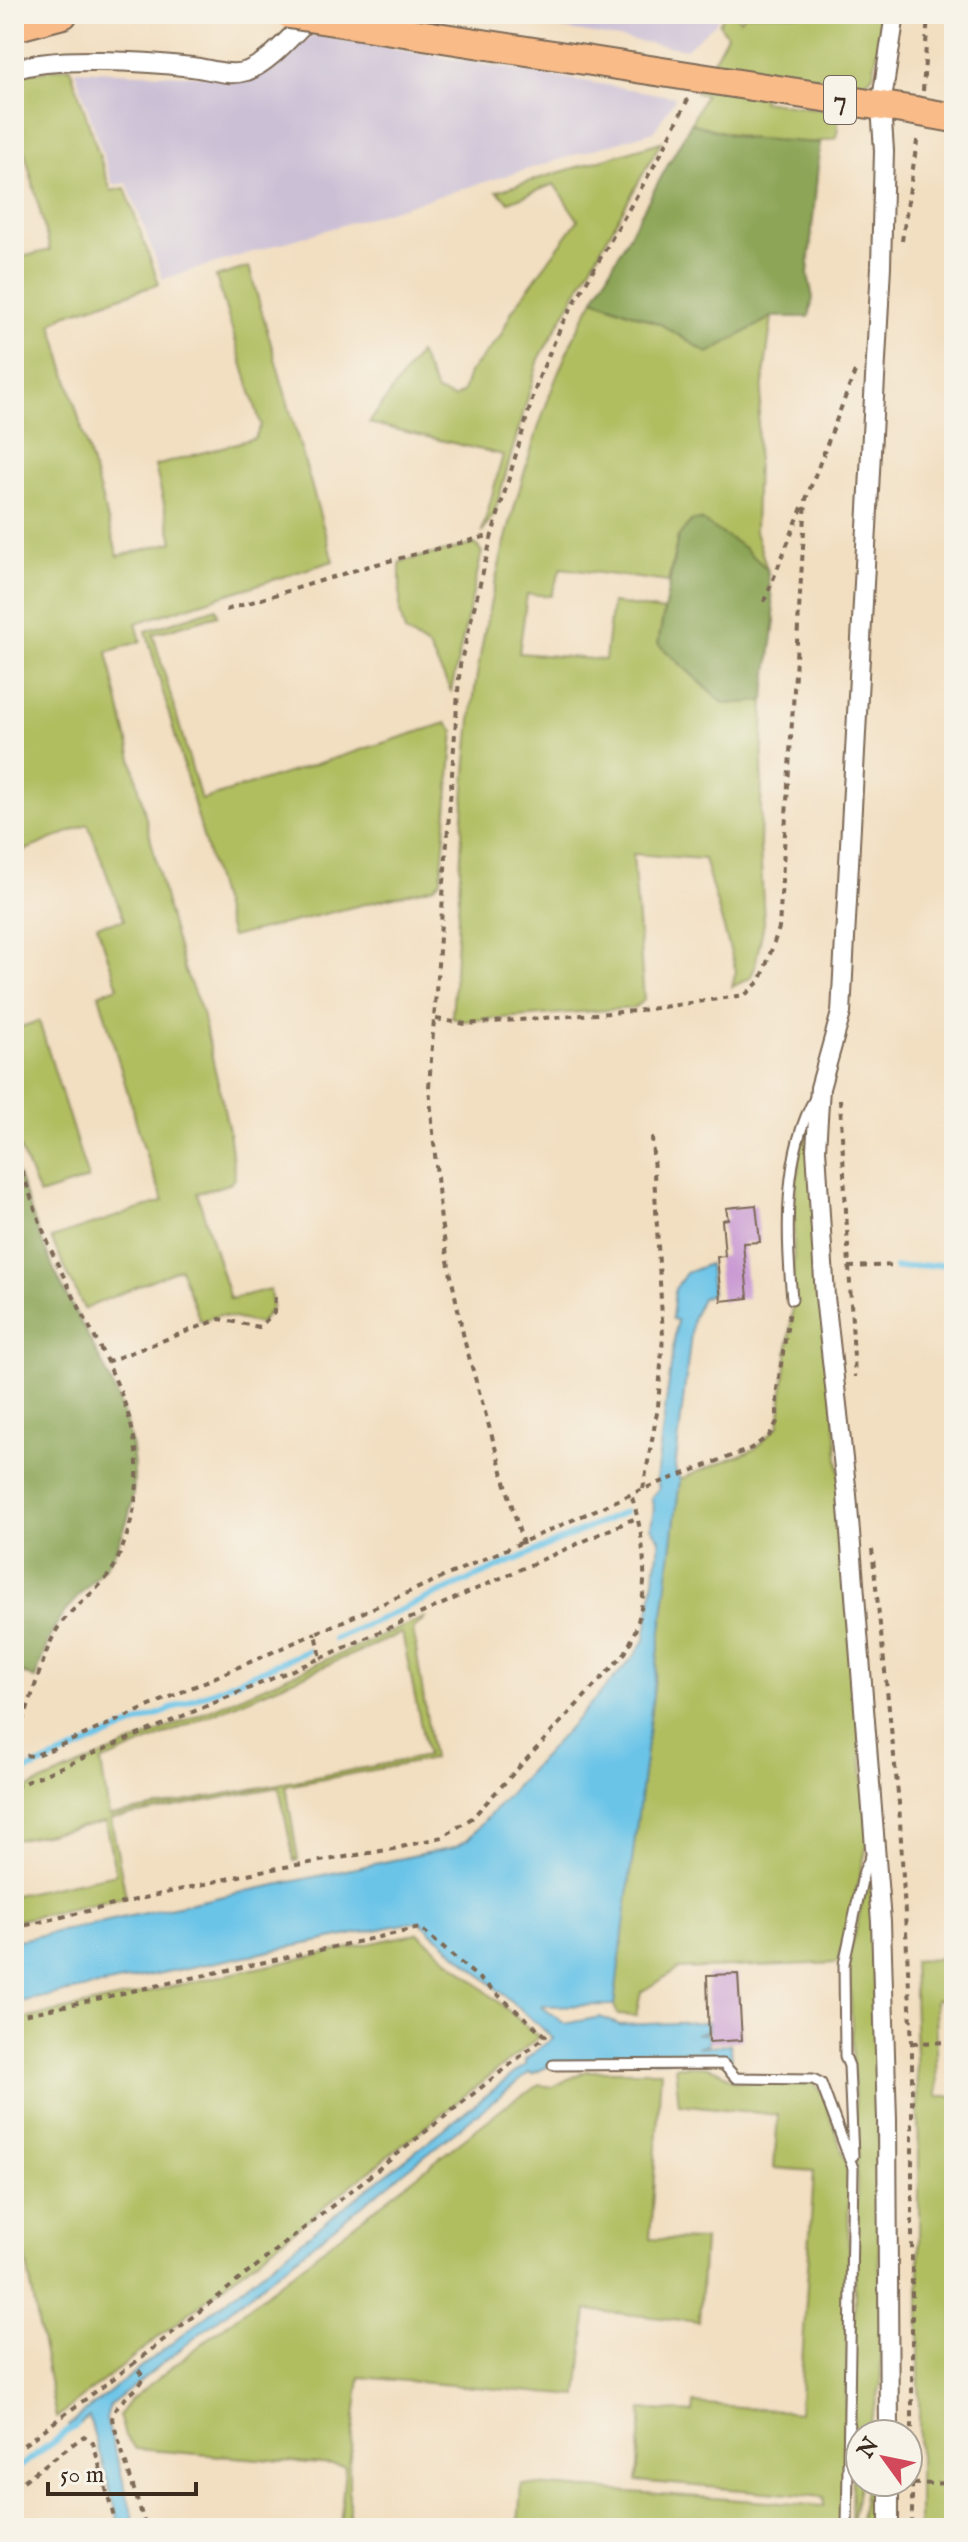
<svg xmlns="http://www.w3.org/2000/svg" width="968" height="2542" font-family="'IM FELL English',serif">
  <style>
    .industrial { fill: #cbbfd5 }
    .green { fill: #b0be60; stroke: #76743f; stroke-width: 2; fill-rule: evenodd }
    .forest { fill: #8ca556; stroke: #64683a; stroke-width: 2 }
    .water { fill: #6ac4e8; stroke: #527783; stroke-width: 2 }
    .lines { fill: none; stroke-linecap: round; stroke-linejoin: round }
    .stream { stroke: #6ac4e8; stroke-width: 6 }
    .building { fill: #c99ad3 }
    .lane-casing { stroke: #7b6957; stroke-width: 13 }
    .street-casing { stroke: #7b6957; stroke-width: 22 }
    .primary-casing { stroke: #7b6957; stroke-width: 32 }
    .path { stroke: #7b6957; stroke-width: 4; stroke-dasharray: 6 6; stroke-linecap: butt }
    .lane { stroke: #fff; stroke-width: 9 }
    .street { stroke: #fff; stroke-width: 18 }
    .primary { stroke: #f9bc89; stroke-width: 28 }
    .primary-bridge-casing { stroke: #7b6957; stroke-width: 32; stroke-linecap: butt }
    .primary-bridge { stroke: #f9bc89; stroke-width: 28 }
    .labels { text-anchor: middle; dominant-baseline: central; stroke-width: 8; stroke-linejoin: round; paint-order: stroke }
    .shield { fill: #f7f3e8; stroke: #73665b; stroke-width: 2 }
    .shield-label { font-size: 28px; font-weight: bold; fill: #3b2a1e }
  </style>
  <rect width="100%" height="100%" fill="#f7f3e8"/>
  <filter id="ink" filterUnits="userSpaceOnUse"><feTurbulence type="fractalNoise" baseFrequency=".0125" numOctaves="2"/><feDisplacementMap in="SourceGraphic" scale="16" xChannelSelector="R" yChannelSelector="G"/><feConvolveMatrix kernelMatrix="1 2 1 2 8 2 1 2 1" color-interpolation-filters="sRGB"/></filter>
  <filter id="wash" filterUnits="userSpaceOnUse"><feTurbulence type="fractalNoise" baseFrequency=".006" numOctaves="4" result="noise"/><feDisplacementMap in="SourceGraphic" scale="32" xChannelSelector="R" yChannelSelector="G"/><feGaussianBlur stdDeviation="1.8" result="paint"/><feColorMatrix in="noise" values="0 0 0 0 0 0 0 0 0 0 0 0 0 0 0 0 0 1.4 0 .05"/><feComposite in="paint" operator="in"/></filter>
  <g filter="url(#wash)">
    <rect width="100%" height="100%" fill="#f2dec0"/>
    <path class="industrial" d="M470,14H720L715,24L686,49Z
      M314,35L676,97L654,131L163,279L127,183L113,185L75,70L252,78Z"/>
    <path class="green" d="M724,14H735L740,20L745,14H885L873,74L865,83L767,71L762,101L839,112L837,138C790,151 737,137 691,123L705,95L696,93L727,35L719,24Z
      M70,67L111,191L125,188L159,284L65,315L52,324L118,556L173,542L155,466L255,438L261,425L216,277L249,267L333,561L136,623L141,641L107,652L167,908L184,969L201,1009L229,1131L235,1177L229,1184L197,1193L230,1299L270,1289L272,1307L260,1324L220,1315L200,1321L180,1268L84,1309L51,1238L164,1201L147,1159L99,994L118,987L97,925L124,920L88,824L14,855V259L50,250L24,149L14,155V75Z
      M661,142L539,359L494,514L482,532L503,455L369,423L419,353L437,392L454,398L463,392L469,373L500,337L512,311L578,220L554,184L509,202L497,191Z
      M594,299L660,324L708,353L772,317L758,421L755,531L767,569L743,547L678,537L668,582L561,568L551,596L527,594L519,653L605,660L612,603L664,611L658,644L724,704L764,701L760,845L764,923L754,970L750,978L732,987L736,971L704,859L633,854L644,1000L633,1008L464,1021L452,1017C460,913 460,807 473,703C483,623 503,544 526,467C544,408 563,352 594,299Z
      M475,544L482,552L451,691L429,648L405,632L400,613V562Z
      M216,608L218,615L153,634L201,800L447,723L454,731L441,880L434,887L231,937L146,631Z
      M39,1021L88,1179L39,1195L14,1134V1029Z
      M811,1113L868,1842L838,1963L678,1969L641,1992L636,2016L618,2015L614,2005L680,1479L755,1449L779,1425L792,1313L795,1196L801,1144Z
      M426,1617L413,1629L433,1759L286,1786L298,1860L294,1861L279,1787L111,1819L126,1897L14,1921V1895L116,1874L105,1822L14,1840V1794ZM402,1633L427,1756L109,1816L101,1762Z
      M870,1869L877,2032L881,2385L867,2434H860V2481L851,2528L857,2163L849,1958Z
      M418,1933L539,2037L56,2418L14,2195V2021Z
      M954,1958V1999L935,2000L937,2096H954V2528H919V2153L913,1961Z
      M675,2066H705L720,2071L733,2081L813,2082L823,2095L848,2168L849,2295L842,2528H518L521,2484L824,2506V2497L637,2481L642,2409L693,2413L694,2403L799,2412L814,2171L774,2168L778,2115L679,2104Z
      M586,2071H661L650,2239L704,2240L699,2322L587,2310L578,2396L360,2377L349,2466V2528H340L345,2466L136,2449L125,2436L119,2415L130,2400L511,2102L540,2085L552,2087Z
      M866,2482H881L882,2528H859Z"/>
    <path class="forest" d="M691,123L742,138L820,143L808,274L813,298L809,317H772L708,353L660,324L594,299Z
      M701,520L743,547L767,569L775,621L764,701L725,704L658,644L678,537L691,521Z
      M14,1164C28,1202 40,1242 58,1278C95,1358 159,1437 124,1530C107,1574 96,1574 68,1608C50,1628 44,1654 35,1679L14,1669Z"/>
    <path class="water" d="M709,1264L712,1293L702,1298L693,1317L675,1469L680,1479L614,2005L541,2006L565,2024L600,2017L620,2025L707,2022L708,2031L695,2034H708L709,2043L697,2047L730,2044L732,2058L555,2063L532,2074L530,2072L110,2405L106,2419L136,2528H121L89,2417L72,2430L68,2425L525,2065V2060L553,2038L419,1921L14,2003V1941L454,1847L468,1839L636,1654L645,1640L660,1539L651,1527L654,1509L651,1498L659,1488L656,1479L677,1320L672,1319L675,1289L686,1273Z"/>
    <g class="lines">
      <path class="stream" d="M896,1268L954,1263
        M334,1639L625,1512
        M14,1776L307,1651
        M14,2471L77,2424"/>
    </g>
    <g id="blocks">
      <path class="building" d="M756,1205L760,1242L743,1243L748,1298L721,1301L717,1257L725,1256L722,1220L728,1219L726,1208Z
        M738,1974L742,2040L709,2042L707,1975Z"/>
    </g>
  </g>
  <g filter="url(#ink)">
    <use href="#blocks" fill-opacity="0" stroke="#7b6957" stroke-width="2"/>
    <g class="lines">
      <defs>
        <path id="lane" d="M792,1299C786,1235 783,1152 816,1096
          M553,2065L723,2064L736,2078L813,2079L821,2083L853,2168L847,2528
          M853,2156L849,2066L845,2056L844,1964L864,1871L873,1852"/>
        <path id="street" d="M14,70C52,55 149,62 192,67C210,69 230,77 247,71C272,61 294,32 313,15
          M889,2434L887,2120L881,1922L847,1495L825,1297L816,1149L820,1088L841,1013L881,266L884,151L881,106L895,14
          M889,2528V2482"/>
        <path id="primary" d="M14,27L63,14
          M765,88L915,111"/>
      </defs>
      <use href="#lane" class="lane-casing"/>
      <use href="#street" class="street-casing"/>
      <use href="#primary" class="primary-casing"/>
      <path class="path" d="M923,91L928,14
        M902,241L918,135
        M764,602L803,505
        M226,610L369,566L492,535
        M436,1019L466,1024L635,1011L745,995L761,980L779,928L806,499L856,369
        M840,1099L855,1377
        M14,1149C29,1190 42,1234 62,1273C112,1377 169,1445 116,1563C103,1590 71,1605 56,1631C38,1664 33,1705 14,1738
        M849,1267L895,1265
        M106,1362L220,1319L259,1327L274,1313L275,1295
        M643,1489L658,1407L663,1336L652,1137
        M523,1544L465,1343L450,1271L441,1222L429,1087L460,665L492,535L538,380L562,324L662,152L688,99
        M872,1549L899,1803L912,2043V2528
        M321,1658L638,1517
        M14,1754L33,1756L52,1749L316,1633
        M14,1787L321,1658L316,1633L643,1489L750,1449L769,1436L777,1422V1389L790,1310
        M14,1928L261,1871L393,1849L442,1837L472,1818L625,1653C652,1605 647,1545 631,1494
        M14,2017L420,1928L546,2036L133,2364
        M912,2043L954,2042
        M14,2452L133,2364L144,2377C137,2395 116,2398 112,2419L146,2528
        M913,2484L954,2483
        M14,2488L84,2436L93,2443L117,2528"/>
      <use href="#lane" class="lane"/>
      <use href="#street" class="street"/>
      <use href="#primary" class="primary"/>
      <defs>
        <path id="primary-bridge" d="M289,14L765,88
          M915,111L954,118"/>
      </defs>
      <use href="#primary-bridge" class="primary-bridge-casing"/>
      <use href="#primary-bridge" class="primary-bridge"/>
    </g>
  </g>
  <g class="labels">
    <rect class="shield" x="824" y="76" width="32" height="48" rx="6"/>
    <g class="shield-label">
      <text x="840" y="100">7</text>
    </g>
  </g>
  <rect width="968" height="2542" fill="none" stroke="#f7f3e8" stroke-width="48"/>
  <g transform="translate(884 2458) rotate(303)"><circle r="38" fill="#f7f3e8" stroke="#aca397" stroke-width="2"/>
  <path d="M0-6L14 30L0 20L-14 30Z" fill="#d1495b"/>
  <text y="-12" font-size="22" font-weight="bold" text-anchor="middle" fill="#3b2a1e">N</text>
  </g>
  <path d="M48 2482v12h148v-12" fill="none" stroke="#3b2a1e" stroke-width="4"/>
  <text x="60" y="2482" font-size="24" fill="#3b2a1e" stroke="#f7f3e8" stroke-width="6" paint-order="stroke">50 m</text>
</svg>
